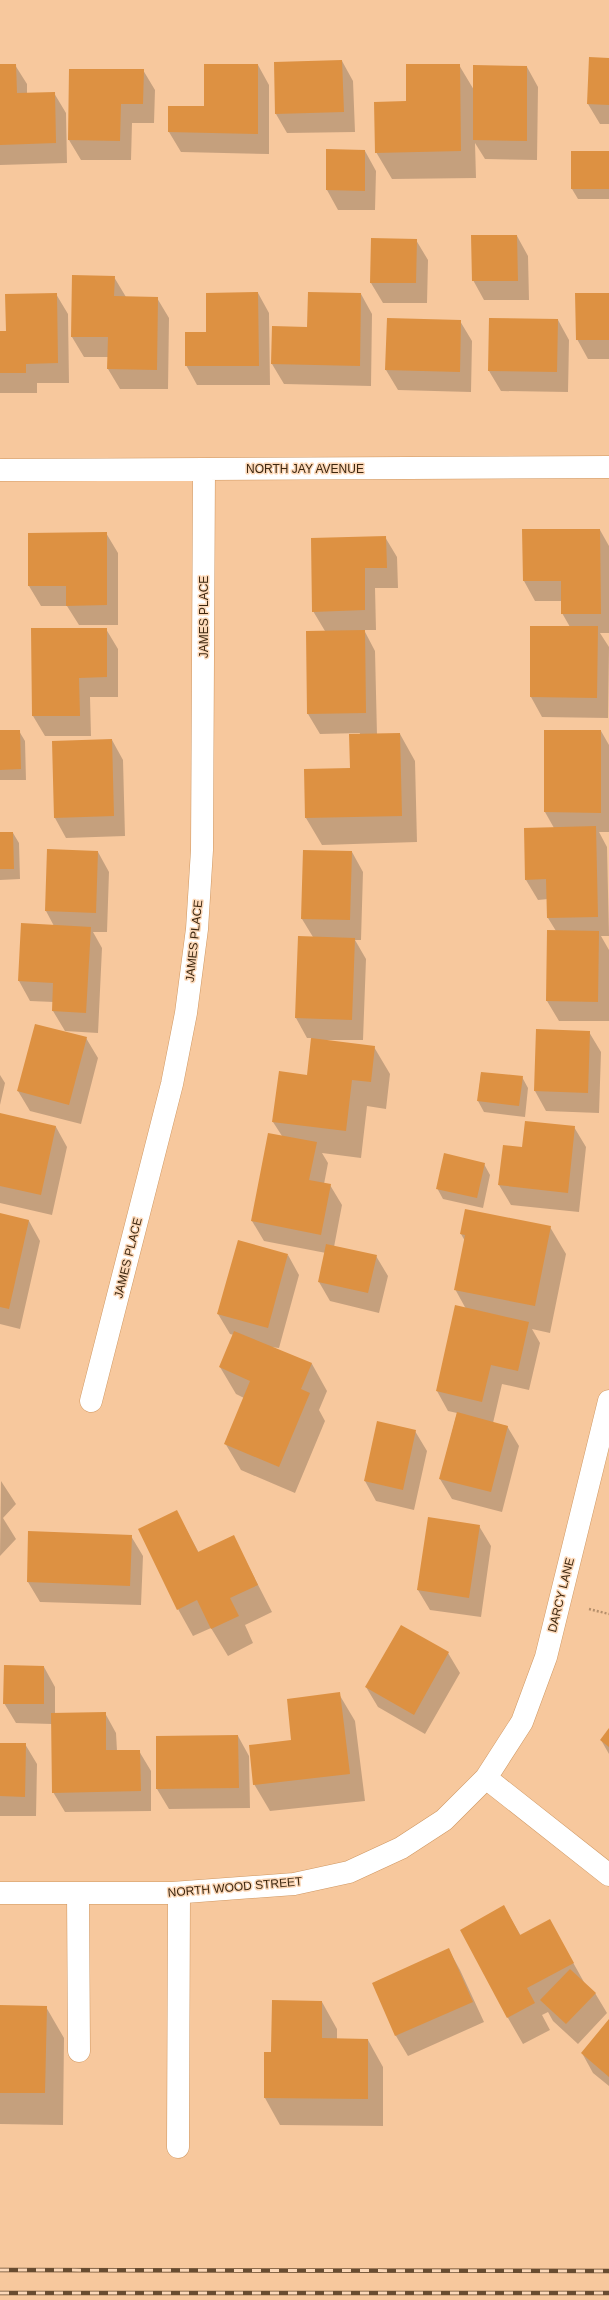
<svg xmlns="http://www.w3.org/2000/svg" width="609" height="2300" font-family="Arial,sans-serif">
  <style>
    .shadow { fill: #0003 }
    .building { fill: #dd9142 }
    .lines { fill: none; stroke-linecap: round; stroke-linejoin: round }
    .minor-casing { stroke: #cf9761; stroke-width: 23 }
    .path { stroke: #b58f6b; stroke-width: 2.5; stroke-dasharray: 2 2; stroke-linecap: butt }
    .minor { stroke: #fff; stroke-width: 22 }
    .rail-casing { stroke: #684c30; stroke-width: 4.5 }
    .rail { stroke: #fcd8b8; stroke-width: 3; stroke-dasharray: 9; stroke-linecap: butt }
    .labels { text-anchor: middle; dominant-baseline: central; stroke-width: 3; stroke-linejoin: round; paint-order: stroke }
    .street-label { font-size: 12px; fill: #3d2710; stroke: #fcd8b8 }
  </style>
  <rect width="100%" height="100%" fill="#f7c89d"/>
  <path class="shadow" d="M609,59V124H600L588,104Z
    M342,61L353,81L355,132L287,133L276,114Z
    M0,65H15L27,84V93H54L66,113L67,163L0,165Z
    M258,65L269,85V154L181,152L169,132L205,107Z
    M459,65L474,90L527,67L538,87L537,160L485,159L475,143L476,178L392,179L376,152L407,102Z
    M143,70L155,90L154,123H132L131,160H81L69,140Z
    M327,150L365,151L376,171L375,210H338L327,190Z
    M609,152V199H578L572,189Z
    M517,236L528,256L529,300H484L473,280Z
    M416,240L428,260L427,303H383L371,283Z
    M114,277L126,297L157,298L169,318L168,389H120L108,369L109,357H84L72,337Z
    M258,293L269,313L270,385H197L186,365L207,333Z
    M56,294L68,314L69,383H37V393H0V332H7Z
    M361,294L372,314L371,386L284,384L272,364Z
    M609,294V359H588L577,339Z
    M558,320L569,340L568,392L501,391L489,371Z
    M460,321L472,341L471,392L398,390L386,370Z
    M523,530H600L609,546V633H600L609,647L608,718L542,717L531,697V627H570L562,613V601H535L524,581Z
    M106,533L118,553V625H79L67,606H41L29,586V534Z
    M385,537L397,557L398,588H375L376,630H364L375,651L377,735L400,734L415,761L417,842L322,845L306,818L305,770L351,769L360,733L320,734L308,714L325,631L313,611Z
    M32,629H106L118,649V697H90L91,736H45L33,716Z
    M0,731H19L25,741L26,780H0Z
    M545,731H601L609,745V832H599L607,847L609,936H601L609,950V1021H559L547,1001L556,931L548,918V899L538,900L526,880L554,828L545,812Z
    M112,740L123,760L125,836L66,838L55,818Z
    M0,833H13L19,843L20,879L0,880Z
    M48,850L98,852L109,872L107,932H93L102,948L98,1033L65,1031L53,1011L54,1002L30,1001L19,981L54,926L46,911Z
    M352,852L363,872L361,940H355L366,959L363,1040H318L374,1047L390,1074L386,1109L367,1106L361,1158L322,1153L328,1163L324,1184L330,1185L342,1205L334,1247L376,1256L388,1276L379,1313L330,1301L319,1282L326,1253L264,1241L252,1221L282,1136L273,1122L308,1076L312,1038H307L296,1018L313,937L302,919Z
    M589,1032L601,1052L599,1113L546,1111L535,1091Z
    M86,1038L98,1058L81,1124L30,1111L18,1091Z
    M481,1073L522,1077L528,1088L525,1117L484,1112L478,1101Z
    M0,1075L5,1083L0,1105Z
    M0,1114L56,1127L67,1147L52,1215L0,1203Z
    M574,1127L586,1147L579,1212L511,1205L499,1185L523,1148Z
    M484,1164L490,1175L483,1208L443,1199L437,1188Z
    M0,1214L29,1221L40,1241L20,1329L0,1324Z
    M550,1227L566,1254L550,1333L532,1329L540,1343L529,1390L502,1384L493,1423L507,1426L519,1446L502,1512L452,1499L440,1479L457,1413L448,1411L437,1391L456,1306L466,1309L455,1289L465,1241L461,1234Z
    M288,1255L299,1275L279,1348L271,1347L312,1364L327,1391L319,1410L325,1421L295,1493L241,1470L225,1443L244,1398L236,1394L220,1367L234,1335L230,1334L218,1314Z
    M415,1431L427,1451L414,1510L376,1501L365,1481Z
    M1,1481L16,1504L3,1518L16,1539L0,1556Z
    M177,1512L199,1553L233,1536L272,1612L245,1625L253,1643L228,1656L211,1628L193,1636L178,1609Z
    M479,1526L491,1546L481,1617L430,1610L418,1590Z
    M131,1536L143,1556L141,1605L40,1602L28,1582Z
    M401,1626L448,1653L460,1673L425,1734L378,1707L366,1687Z
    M44,1667L55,1687V1714L105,1713L116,1733L117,1751H139L151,1771V1811L65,1812L53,1792L52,1724L16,1723L4,1703Z
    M339,1694L355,1721L365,1801L270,1811L254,1784L293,1740Z
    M609,1730V1754L601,1740Z
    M238,1736L249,1756L250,1808L169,1809L157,1789V1737Z
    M0,1744H25L37,1764L36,1816H0Z
    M504,1907L521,1936L565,1948L585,1984L595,1993L607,2013L578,2044L553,2021L548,2012L542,2015L550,2030L523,2044L508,2018Z
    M449,1950L460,1970L484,2022L408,2056L396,2036L373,1983Z
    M322,2002L337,2029V2039L368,2040L383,2067V2126L280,2125L265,2098L272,2053Z
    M0,2006L46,2007L64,2038L63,2125L0,2124Z
    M609,2020V2086L593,2073L582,2053Z"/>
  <path class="building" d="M589,57L609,58V105L587,104Z
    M342,60L344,112L275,114L274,62Z
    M0,64H16L17,93L55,92L56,143L0,145Z
    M204,64H258V134L168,132V106H204Z
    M406,64H460L461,151L375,153L374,102L406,101Z
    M473,65L527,66V141L473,140Z
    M69,69H144L143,104H121L120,141L68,140Z
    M326,149L365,150V191L326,190Z
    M571,151H609V189H571Z
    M471,235H517L518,281H472Z
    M371,238L417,239L416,283H370Z
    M72,275L115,276L114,296L158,297L157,370L107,369L108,337H71Z
    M258,292L259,366H185V332H206V293Z
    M308,292L361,293L360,366L271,364L272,326L307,327Z
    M57,293L58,363L26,364V373H0V331H6L5,294Z
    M575,293H609V340H576Z
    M387,318L461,320L460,372L385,370Z
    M489,318L558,319L557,372L488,371Z
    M522,529H600L601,614H561V581H523Z
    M107,532V605L66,606V586H28V533Z
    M386,536L387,568H365V610L312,612L311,538Z
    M530,626H598L597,698L530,697Z
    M31,628H107V677L79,678L80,716H32Z
    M365,630L366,713L307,714L306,631Z
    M0,730H20L21,769L0,770Z
    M544,730H601V813L544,812Z
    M400,733L402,816L305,818L304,769L350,768L349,734Z
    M112,739L114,816L54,818L52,741Z
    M596,826L598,917L547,918L546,879L525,880L524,828Z
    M0,832H13L14,869H0Z
    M47,849L98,851L96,913L45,911Z
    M303,850L352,851L350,920L301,919Z
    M21,923L91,927L86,1013L52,1011L53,983L18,981Z
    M547,930L599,931L598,1002L546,1001Z
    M298,936L355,938L352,1020L295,1018Z
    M35,1024L87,1037L69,1105L17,1091Z
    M536,1029L590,1031L588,1093L534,1091Z
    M311,1038L375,1046L371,1082L352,1080L346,1131L272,1122L279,1071L307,1075Z
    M481,1072L523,1076L519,1106L477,1101Z
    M0,1113L56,1126L41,1195L0,1186Z
    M525,1121L575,1126L568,1193L498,1185L503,1145L522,1147Z
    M268,1133L317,1142L309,1180L331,1184L321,1235L251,1221Z
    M444,1153L485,1163L477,1198L436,1189Z
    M465,1209L551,1226L535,1306L454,1290L465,1235L460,1234Z
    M0,1213L29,1220L9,1309L0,1307Z
    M238,1240L288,1254L268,1328L217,1314Z
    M326,1244L377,1255L368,1293L318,1282Z
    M455,1305L529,1322L518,1371L491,1365L482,1402L436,1391Z
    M234,1331L312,1363L301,1389L310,1393L279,1467L224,1444L250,1381L219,1367Z
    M457,1412L508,1426L491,1492L439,1479Z
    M377,1421L416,1430L403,1490L364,1481Z
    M177,1510L198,1552L234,1535L258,1585L230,1598L239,1616L211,1629L197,1600L177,1610L138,1529Z
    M428,1517L480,1525L469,1598L417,1590Z
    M28,1531L132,1535L130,1586L27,1582Z
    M401,1625L449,1652L414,1715L365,1687Z
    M4,1665L44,1666V1704H3Z
    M340,1692L350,1774L253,1785L249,1745L291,1740L287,1699Z
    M106,1712V1750H140L141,1791L52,1793L51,1713Z
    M609,1728V1747L600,1740Z
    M238,1735L239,1788L156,1789V1736Z
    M0,1743H26L25,1797L0,1796Z
    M504,1905L520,1935L550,1919L574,1963L527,1988L535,2003L507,2018L460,1930Z
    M449,1948L473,2002L395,2036L372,1983Z
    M570,1969L596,1993L566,2024L540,2000Z
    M272,2000L322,2001V2038L368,2039V2099L264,2098V2052H271Z
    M0,2005L47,2006L45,2093H0Z
    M609,2019V2077L581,2053Z"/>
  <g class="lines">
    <defs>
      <path id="minor" d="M0,470L609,467
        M91,1401L172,1084L186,1013L197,929L202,850L204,470
        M486,1778L609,1875
        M0,1893H172L294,1884L349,1872L401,1848L444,1820L486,1778L522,1722L546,1657L609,1401
        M78,1893L79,2051
        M178,2147L179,1893"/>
    </defs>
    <use href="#minor" class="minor-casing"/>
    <path class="path" d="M589,1609L609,1614"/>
    <use href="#minor" class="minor"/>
    <defs>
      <path id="rail" d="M0,2270L609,2271
        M0,2293H609"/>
    </defs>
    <use href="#rail" class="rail-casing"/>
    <use href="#rail" class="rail"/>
  </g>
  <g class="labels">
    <g class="street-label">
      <text x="305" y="469">NORTH JAY AVENUE</text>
      <text transform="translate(204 617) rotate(-90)">JAMES PLACE</text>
      <text transform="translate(194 941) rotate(-84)">JAMES PLACE</text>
      <text transform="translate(128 1258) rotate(-76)">JAMES PLACE</text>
      <text transform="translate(561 1595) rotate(-76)">DARCY LANE</text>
      <text transform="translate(235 1887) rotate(-5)">NORTH WOOD STREET</text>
    </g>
  </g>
</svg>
